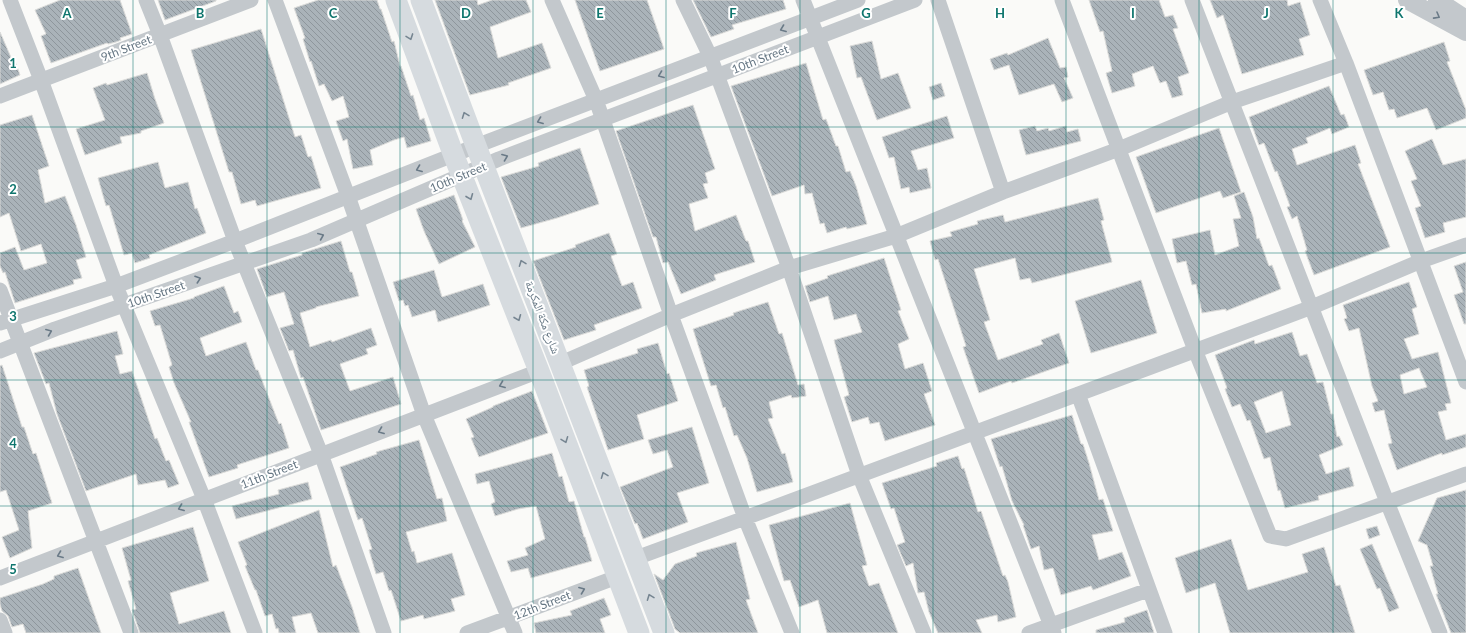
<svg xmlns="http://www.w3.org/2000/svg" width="1466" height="633" font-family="Lato,'Noto Naskh Arabic',sans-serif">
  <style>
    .building { fill: url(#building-back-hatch); stroke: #dcdcda; fill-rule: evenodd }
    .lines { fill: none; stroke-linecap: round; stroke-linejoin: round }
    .minor { stroke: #c3c8cc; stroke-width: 15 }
    .tertiary { stroke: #c3c8cc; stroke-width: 18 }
    .secondary { stroke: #d6dbdf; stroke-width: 21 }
    .oneway { stroke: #6a7a87 }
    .oneway2 { stroke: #768591 }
    .grid { fill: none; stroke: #0f766e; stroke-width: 1; stroke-opacity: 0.55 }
    .labels { text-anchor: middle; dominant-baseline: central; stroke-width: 4; stroke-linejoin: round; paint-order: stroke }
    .street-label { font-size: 12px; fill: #657683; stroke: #fff }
    .grid-label { font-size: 13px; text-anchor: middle; font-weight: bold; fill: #0f766e; stroke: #fff; stroke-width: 4; stroke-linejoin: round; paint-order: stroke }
  </style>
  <defs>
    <pattern id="building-back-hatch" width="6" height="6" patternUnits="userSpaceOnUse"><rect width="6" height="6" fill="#aab3b9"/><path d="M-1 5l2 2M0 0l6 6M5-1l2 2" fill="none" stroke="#8e969c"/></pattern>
  </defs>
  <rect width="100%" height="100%" fill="#fafaf8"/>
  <path class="building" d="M60,0H120L132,34L120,38L121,40L116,42L108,44L107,43L51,63L41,36L46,34L35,10Z
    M158,0H216V1L165,20Z
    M318,0H377L380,9H381L392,42L394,41L400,66H401L411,96L413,95L420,120L424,118L431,141L407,148L404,137L394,140L370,150L373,165L353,169L347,139L343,141L336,121L349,117L343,96L332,101L324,84L319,86L311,61L310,62L303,39L305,38L294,8Z
    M435,0H477L478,5L492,0H526L531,12L490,27L498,58L542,43L551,68L508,83L509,85L470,95Z
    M575,0H647L664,49L600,71Z
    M693,0H783L786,9L732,25L734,29L711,37Z
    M1089,0H1159L1165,17L1173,15L1178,28L1173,29L1189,73L1178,77L1183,95L1172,98L1166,81L1160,83L1153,66L1132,74L1135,86L1112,93L1106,73L1112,71L1103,31L1100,32Z
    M1210,0H1287L1288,6L1300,2L1310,35L1299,39L1304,55L1242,74L1223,15L1217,18Z
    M261,29L295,137L301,135L308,157L311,156L321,188L257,206L255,200L241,204L232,172H229L191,50Z
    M0,32L13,62L15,61L20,75L0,84Z
    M1048,38L1060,68L1066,67L1068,77L1064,78L1073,98L1062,102L1054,84L1019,95L1009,65L994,70L990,59L1007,53L1008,55Z
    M872,41L881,79L898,73L911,108L877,120L861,77L857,78L850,46Z
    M1444,42L1450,61L1447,62L1466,110V118L1436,130L1427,108L1397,118L1394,109L1389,110L1383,92L1373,95L1364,70Z
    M806,63L823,120L826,119L836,146H838L846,172L850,171L856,186L867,224L847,229L846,227L827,233L824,223L820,224L812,193L805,194L804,185L772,196L731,86Z
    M147,73L155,99L164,123L141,131V133L120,137L122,143L85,155L76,129L105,120L93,88L106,83L107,85Z
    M941,83L945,96L933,100L929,87Z
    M1329,86L1341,115L1344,114L1349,127L1332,134L1330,128L1306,138L1308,143L1292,149L1297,165L1355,145L1361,163L1358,164L1390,247L1314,275L1305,251L1307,250L1297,216L1292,219L1287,207L1290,206L1277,171L1275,172L1264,143L1259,145L1249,117Z
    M693,105L715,169L705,173L708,183L703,184L708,198L689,204L695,231L736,215L746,241H748L755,262L714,275L716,280L681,294L668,262L663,263L656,237H653L616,131Z
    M32,115L49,166L38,170L45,203L65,196L76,225L86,257L76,260L82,278L73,280L74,284L15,303L5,272L3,273L0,266V253L15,247L24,270L47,263L41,244L21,251L9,213L0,217V125Z
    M947,116L954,138L911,151L918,170L927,168L931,188L910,193L909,187L901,189L894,157L889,158L882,137Z
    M1035,126L1037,131L1048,128L1049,131L1066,126L1067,132L1078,129L1081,141L1026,155L1019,130Z
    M1219,128L1241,192L1223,198L1220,191L1156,213L1136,157Z
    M1432,139L1443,165L1466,159V217L1443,223L1445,232L1425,238L1415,208L1421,206L1411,181L1417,179L1405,151Z
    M580,148L599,204L557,218L521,228L501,177L539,166L538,163Z
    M158,162L165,188L188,182L195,209L197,208L206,233L149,255L150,258L135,263L132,253L124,255L109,205L106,206L98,178Z
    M1244,192L1253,217L1257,239L1259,238L1269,266L1272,265L1281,289L1226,311V309L1202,313L1196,284L1192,285L1186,261L1177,263L1172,239L1210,230L1215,255L1239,246L1233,219L1241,218L1234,196Z
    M454,195L463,220L462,221L475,247L439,264L424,231L416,209Z
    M1098,198L1104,220L1101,221L1112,262L1032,283L1030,278L1020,280L1015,258L974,269L990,320L984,322L998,360L1043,344L1041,340L1059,333L1069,363L1012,383L1011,381L979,393L963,347L966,346L938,259L935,260L930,241L952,236L950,232L978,224L977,221L1003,215L1005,222Z
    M609,233L617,254L611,256L622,286L633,282L642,308L594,325L596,330L564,340L533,261L576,247L575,245Z
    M341,241L350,272H352L359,296L316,307V308L300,313L310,347L331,340L332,342L371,328L377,345L366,349L368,354L340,364L350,391L393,377L401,404L321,430L303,377L301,378L293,350L289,351L280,328L294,324L284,292L267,297L257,269L302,255V253Z
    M884,258L901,310L898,311L909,339L898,344L905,369L923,363L932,391L924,394L935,425L885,441L879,422L870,424L868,417L852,422L844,397L849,395L834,340L862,332L856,314L834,320L828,296L810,302L805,286L828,278L827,276Z
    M1466,262V324H1464L1454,295L1463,292L1454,266Z
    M434,270L442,297L483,284L490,305L438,322L435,310L412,317L408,305L405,306L403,300L399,301L393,282Z
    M1141,280L1157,333L1091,353L1075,301Z
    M1409,282L1417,307L1412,309L1419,334L1404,339L1412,359L1438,352L1451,403L1445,404L1447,410L1438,412L1446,440L1466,434V447L1442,455V453L1397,470L1388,444L1392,443L1384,410L1375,412L1372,403L1378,401L1372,386L1359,328L1349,331L1344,319L1347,318L1343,305ZM1419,368L1427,387L1404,394L1400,375Z
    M224,286L234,313L238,311L242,322L200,338L206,356L246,342L256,370H258L279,424L281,423L289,448L237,465L238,468L209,477L189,422H191L174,383L169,367L172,365L160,325L155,326L150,311L194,298V297Z
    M768,302L779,334L782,333L798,385L804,384L806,396L792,398L791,395L769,402L773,418L768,419L782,454L785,453L793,482L757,492L747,458L737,435L734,436L725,407L723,408L716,385L711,386L693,329L734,315L733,313Z
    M117,331L123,354L115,356L120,374L132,371L155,439L157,438L166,461L169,460L179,484L168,488L165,480L138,485L136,474L86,491L57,414L49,383L46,384L34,353Z
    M1292,332L1300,356L1307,354L1317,383L1323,382L1331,414H1333L1337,437L1339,436L1343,445L1319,455L1326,474L1349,467L1354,486L1318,496L1319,500L1285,508L1280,490L1278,491L1270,457L1264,459L1250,420L1247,421L1240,404L1232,407L1225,389L1227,388L1215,355L1254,340L1255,344ZM1282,391L1291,425L1266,433L1254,402Z
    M658,343L667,374L669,373L678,401L637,415L644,439L608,450L587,387L589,386L584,370L638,353L637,349Z
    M2,365L22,427H24L33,454L36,453L52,503L28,511L32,548L10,558L2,537L19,530L6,490L0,492V366Z
    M532,391L548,433L479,457L471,438L474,437L466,419L493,407V406Z
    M1072,415L1081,444H1083L1089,463L1099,500L1103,499L1113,531L1092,535L1099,560L1122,552L1131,576L1093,590L1091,586L1061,595L1053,568L1044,570L1039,546L1031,549L1023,525H1024L1012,501L1002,466L1000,467L991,439Z
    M692,427L709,483L677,493L688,522L643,539L637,523L635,524L620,487L673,467L667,450L653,454L648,440Z
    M419,440L437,499L442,498L447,521L406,532L412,552L414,551L417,563L452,553L465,595L451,599L455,611L424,619L423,615L401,621L391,590L389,591L383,572L376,574L369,550L372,549L362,518L358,520L340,467L377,454L376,452Z
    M552,453L559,477L562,476L569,502L574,501L584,537H585L592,561L531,578L528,568L511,572L507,561L528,555L525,548L545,539L536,506L518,509L495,516L491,504L495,502L489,481L477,484L475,474Z
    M958,456L962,469L964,468L978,512L981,511L1003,576L1005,575L1008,582L1016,617L998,622L997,615L976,620L982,633H938L929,612L924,592L918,593L913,563L906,566L897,545L905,542L894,508L891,509L882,483L937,466L936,463Z
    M308,482L312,499L236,519L232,506L279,494L278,490Z
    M1466,490V633H1451L1436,594H1438L1430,566H1433L1427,545L1418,541L1437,498Z
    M850,503L867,565L862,566L869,586L879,583L898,633H827L818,600L799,607L790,580L784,581L769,525Z
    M319,510L333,567L336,565L352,607L360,633H318L311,613L292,617L296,633H279L278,628L276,629L272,614L265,616L256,590H255L245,566L247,565L238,542Z
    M1377,526L1380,535L1369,539L1366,529Z
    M193,527L209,581L170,593L179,624L224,611L231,633H140L132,610L136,609L128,581L131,580L122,548Z
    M1231,539L1248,590L1308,572L1302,554L1324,547L1336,586L1340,585L1355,633H1230L1215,583L1186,593L1175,558Z
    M736,542L750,599L746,600L758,633H680L675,629L654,574L663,580L675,564L697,556L696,553Z
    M1372,544L1399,608L1389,612L1380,588L1377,589L1360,549Z
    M78,568L101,633H26L23,624L12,627L8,616L2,611L0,604V598L43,584L54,579V576Z
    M604,598L611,615L600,619L605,633H536L534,623L572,615L570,611Z
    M1147,610L1154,633H1096V630L1125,622L1124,618Z"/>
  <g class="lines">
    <path class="minor" d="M10,0L41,80L116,286L204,499L255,633
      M146,0L160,35L235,241L321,454L384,633
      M275,0L348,196L424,415L515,633
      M552,0L596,100L671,315L745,518L792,633
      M683,0L710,56L789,268L859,475L924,633
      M803,0L1054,633
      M938,0L1003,192
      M1062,0L1195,350L1270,536L1286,539L1466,474
      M1192,0L1387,502L1440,633
      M1320,0L1346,63L1466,382
      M0,96L251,0
      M0,290L131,633
      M0,323L116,286L235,241L476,146L858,0
      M0,351L55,329L311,240L499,159L915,0
      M561,363L671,315L789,268L896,236L1003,192L1119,149L1232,102L1346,63
      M1078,394L1165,633
      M636,558L745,518L1312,307L1421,261L1466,245
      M0,578L539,371
      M0,620L5,633
      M467,633L617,577
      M1029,633L1148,590"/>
    <path class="tertiary" d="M1407,0L1466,32
      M1437,0L1466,19"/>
    <path class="secondary" d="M396,0L454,156L539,371L639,633
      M421,0L476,146L664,633"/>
  </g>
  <defs><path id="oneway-chevron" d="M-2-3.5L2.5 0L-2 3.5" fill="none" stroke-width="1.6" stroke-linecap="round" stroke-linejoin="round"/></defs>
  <g class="oneway">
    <use href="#oneway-chevron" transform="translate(1437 16) rotate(29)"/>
    <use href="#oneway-chevron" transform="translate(783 29) rotate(159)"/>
    <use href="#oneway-chevron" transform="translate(661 75) rotate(159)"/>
    <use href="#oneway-chevron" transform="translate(540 121) rotate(159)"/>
    <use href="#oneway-chevron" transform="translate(505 157) rotate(-21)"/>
    <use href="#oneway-chevron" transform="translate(419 169) rotate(159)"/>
    <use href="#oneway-chevron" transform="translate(321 236) rotate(-23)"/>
    <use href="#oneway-chevron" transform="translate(198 279) rotate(-19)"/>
    <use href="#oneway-chevron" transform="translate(49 332) rotate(-22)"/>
    <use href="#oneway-chevron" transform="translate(502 385) rotate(159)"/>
    <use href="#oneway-chevron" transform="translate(381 431) rotate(159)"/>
    <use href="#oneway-chevron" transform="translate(181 508) rotate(159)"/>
    <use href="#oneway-chevron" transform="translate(60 555) rotate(159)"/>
    <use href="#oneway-chevron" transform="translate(582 590) rotate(-21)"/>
  </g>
  <g class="oneway2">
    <use href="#oneway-chevron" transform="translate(410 37) rotate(70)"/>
    <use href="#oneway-chevron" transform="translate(465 115) rotate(-111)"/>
    <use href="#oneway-chevron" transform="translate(470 197) rotate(68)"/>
    <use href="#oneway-chevron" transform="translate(522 263) rotate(-111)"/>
    <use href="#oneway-chevron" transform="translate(518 318) rotate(68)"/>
    <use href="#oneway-chevron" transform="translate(565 440) rotate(69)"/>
    <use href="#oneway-chevron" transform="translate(604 475) rotate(-111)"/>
    <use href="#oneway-chevron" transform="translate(650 597) rotate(-111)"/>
  </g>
  <path class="grid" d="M133,0V633M267,0V633M400,0V633M533,0V633M666,0V633M800,0V633M933,0V633M1066,0V633M1199,0V633M1333,0V633M0,127H1466M0,253H1466M0,380H1466M0,506H1466"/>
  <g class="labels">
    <g class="street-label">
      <text transform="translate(126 48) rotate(-21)">9th Street</text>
      <text transform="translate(760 59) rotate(-21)">10th Street</text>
      <text transform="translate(458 177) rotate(-23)">10th Street</text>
      <text transform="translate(156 294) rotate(-19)">10th Street</text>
      <text transform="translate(543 317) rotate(69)">شارع مكة المكرمة</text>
      <text transform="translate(269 474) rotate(-21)">11th Street</text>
      <text transform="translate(542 605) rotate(-21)">12th Street</text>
    </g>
  </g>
  <g class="grid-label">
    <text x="67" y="18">A</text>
    <text x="200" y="18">B</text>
    <text x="333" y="18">C</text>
    <text x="466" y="18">D</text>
    <text x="600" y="18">E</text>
    <text x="733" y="18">F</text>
    <text x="866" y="18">G</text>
    <text x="1000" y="18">H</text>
    <text x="1133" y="18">I</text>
    <text x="1266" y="18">J</text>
    <text x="1399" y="18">K</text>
    <text x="13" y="68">1</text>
    <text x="13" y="194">2</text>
    <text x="13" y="321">3</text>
    <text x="13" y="448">4</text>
    <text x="13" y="574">5</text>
  </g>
</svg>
